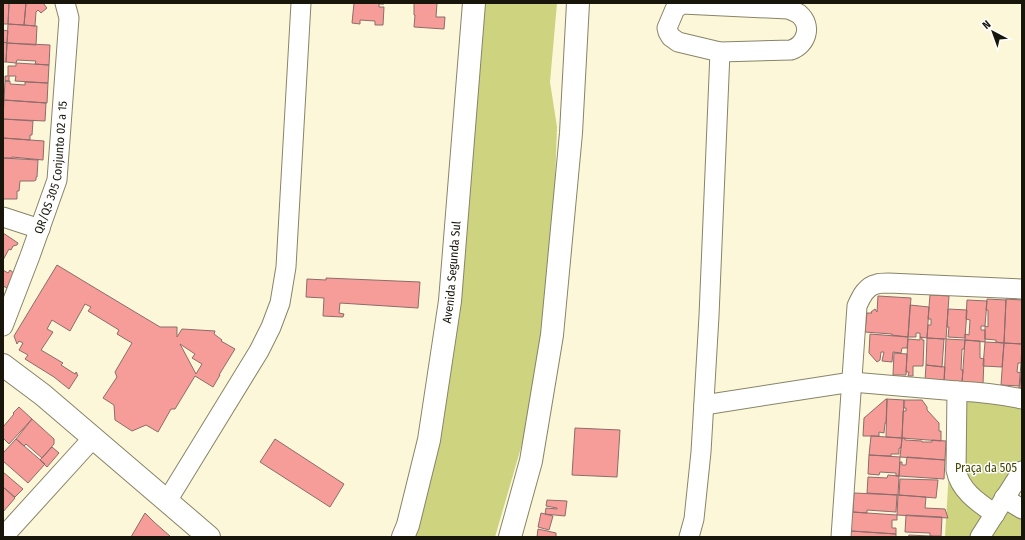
<svg xmlns="http://www.w3.org/2000/svg" width="1025" height="540" font-family="'Fira Sans Condensed',sans-serif">
  <style>
    .green { fill: #cdd37f }
    .building { fill: #f79d99; stroke: #8c6c6b; fill-rule: evenodd }
    .lines { fill: none; stroke-linecap: round; stroke-linejoin: round }
    .street-casing { stroke: #888468; stroke-width: 21 }
    .secondary-casing { stroke: #888468; stroke-width: 24 }
    .street { stroke: #fff; stroke-width: 19 }
    .secondary { stroke: #fff; stroke-width: 22 }
    .labels { text-anchor: middle; dominant-baseline: central; stroke-width: 3; stroke-linejoin: round; paint-order: stroke }
    .street-label { font-size: 12px; fill: #18160b; stroke: #fff }
    .park-label { font-size: 12px; fill: #454701; stroke: #fff }
  </style>
  <rect width="100%" height="100%" fill="#fcf7d9"/>
  <path class="green" d="M480,3H557L550,82L557,127L552,269L527,427L495,537H410Z
    M954,386H1006L1022,390V480L1014,492L1022,497V537H945Z"/>
  <path class="building" d="M3,3H9L8,24H3Z
    M9,3H26L24,25L8,24Z
    M26,3H43L47,8L41,13L38,10L36,12L35,26L24,25Z
    M354,3H384V4H379V7H384L383,25H375V21L360,20V24L352,23Z
    M414,3H437L436,17H445L444,29L414,27L415,15H414Z
    M8,24L37,26L36,45L7,43Z
    M3,30L8,31L7,43L3,42Z
    M3,42L7,43L6,62H3Z
    M7,43L50,45L49,65L35,64L36,61L17,60L16,63L6,62Z
    M16,63L49,65L48,83L15,81L16,76H9V81H5V76H8V66H16Z
    M5,81H10V84L25,85V82L48,83L47,103L4,100Z
    M4,100L46,103L45,121L3,119Z
    M3,119L33,121L32,135H30V140L3,138Z
    M3,138L44,141L43,160L12,157V158H3Z
    M3,158L38,160L37,177H36V180L34,181H20L19,191H17V199H3Z
    M3,233L18,243L17,245L13,246L11,250L9,249L3,260Z
    M57,265L100,291L160,327H177V337L182,329L215,331L214,334L222,340L221,341L235,349L219,375H220L213,387L195,376L175,409H171L158,432L146,425L132,431L115,420L114,405L103,398L117,377L115,372L132,343L117,334L119,330L88,311L91,307L85,304L70,331L52,320L47,329L53,332L41,350L63,363L61,365L75,374L76,372L77,373V375H78L69,389L54,377L25,359L28,355L19,350L23,343L19,341L17,344L14,336ZM180,344L195,354L192,358L202,364L196,374Z
    M3,270L8,273L10,270L15,274L7,288L3,286Z
    M326,278L420,282L418,308L340,303L339,313L344,314L343,317L323,316L324,298L306,297L307,279L326,280Z
    M930,295L949,296L946,339L927,338L928,325H931V319H928Z
    M878,296L911,298L908,337L892,335V334L865,332L867,313H872L871,312L875,309L877,312Z
    M987,299L1006,300L1004,343L996,342V340L985,339V326L988,327V310H986Z
    M1006,299L1022,300V344L1004,343Z
    M967,300L987,301L985,326H981V330H985V342L965,340V334L969,335L970,320L966,319Z
    M910,305L929,307L927,338L920,337V333H916V337H908Z
    M948,309L967,310L965,338L948,337L949,327H947Z
    M870,334L908,337L907,348H902L901,353L893,352L892,362L882,361L884,352H881L880,360L877,362L869,353Z
    M920,337L922,338V340H924L923,366H913V376H908L909,372H906L908,339L920,340Z
    M927,338L944,339L942,367L926,365Z
    M946,339L965,340L964,349H962L961,370H963L962,382L944,381Z
    M965,340L980,341V358L984,359L983,384L962,383Z
    M985,342L1004,343L1002,367L983,366Z
    M1004,343L1022,344L1021,363H1018L1017,372L1021,373L1020,386L1001,385Z
    M894,353L907,354L906,375H893Z
    M1021,363H1022V388H1019Z
    M926,365L945,367L944,382L925,381Z
    M886,399H887L886,423H885L884,433L879,432V436H863L864,418Z
    M887,399L904,400L902,438L886,437Z
    M904,400H922L927,407V410L939,423V431H941V441L902,438L903,411H906V408H904Z
    M19,407L32,419L9,444L3,438V427L14,414L13,413Z
    M32,419L54,439V444L42,458L26,444L24,446L16,439Z
    M575,428L620,430L617,477L572,475Z
    M871,436L902,438L901,448H899V454H891V456L869,455Z
    M902,438H905V440L922,441V442H932V440L946,441L945,460L900,457Z
    M16,439L45,464L28,483L3,461V453Z
    M275,439L344,484L330,507L260,462Z
    M52,447L59,453L47,467L40,460Z
    M869,455L900,457L899,476H896V473L880,472L879,475L868,474Z
    M907,457L945,460L944,479L899,476L900,462H902V465H906Z
    M3,472L23,489L15,497L3,487Z
    M888,475L899,476L898,495L867,493L868,477L887,478Z
    M900,479L938,480L936,498L899,495Z
    M3,487L15,498L3,512Z
    M854,493L897,495L896,512L867,510V513L853,512Z
    M898,495L926,497L925,508L945,509L948,518L897,515Z
    M547,500L567,501L565,516L545,514L546,508L557,509V508L546,506Z
    M852,512L897,515V520H892V528H896V534L851,531Z
    M145,513L154,522L171,537H131Z
    M541,513L553,516L549,530L538,527Z
    M906,515L942,517L941,536H930V533L905,532Z
    M538,529L556,533V537H537Z
    M851,531L896,534V537H850Z
    M909,535L930,536L939,537H908Z"/>
  <g class="lines">
    <defs>
      <g id="street">
        <path d="M682,4L788,9C791,10 796,12 799,14C813,26 806,45 791,50L720,52L678,42L671,37L668,32L667,28L675,9Z"/>
        <path d="M3,217L40,229"/>
        <path id="s1" d="M3,326L30,256L57,180L69,18L65,3"/>
        <path d="M957,391C979,392 1000,394 1022,399"/>
        <path d="M704,405L852,382L957,391L956,470C960,491 979,503 995,514"/>
        <path d="M1004,498L1022,509"/>
        <path d="M167,501L259,351L271,327L280,303L286,267L301,3"/>
        <path d="M3,537L93,438"/>
        <path d="M689,537L694,519L701,452L709,316L720,52"/>
        <path d="M841,537L857,306C861,297 866,286 877,284C880,283 884,283 888,283L1022,289"/>
        <path d="M980,537L1022,471"/>
      </g>
      <g id="secondary">
        <path d="M3,365L43,395L209,537"/>
        <path id="s2" d="M403,537L408,525L429,440L450,301L474,3"/>
        <path d="M510,537L531,461L552,335L571,133L578,3"/>
      </g>
    </defs>
    <use href="#street" class="street-casing"/>
    <use href="#secondary" class="secondary-casing"/>
    <use href="#street" class="street"/>
    <use href="#secondary" class="secondary"/>
  </g>
  <g class="labels">
    <g class="street-label">
      <text stroke="none"><textPath href="#s1" startOffset="167">QR/QS 305 Conjunto 02 a 15</textPath></text>
      <text stroke="none"><textPath href="#s2" startOffset="270">Avenida Segunda Sul</textPath></text>
    </g>
    <g class="park-label">
      <text x="986" y="468">Praça da 505</text>
    </g>
  </g>
  <rect width="1025" height="540" fill="none" stroke="#18160b" stroke-width="8"/>
  <g transform="translate(993 32) rotate(319)" stroke="#ffffff" stroke-width="3" paint-order="stroke">
  <path d="M0-3L7 15L0 10L-7 15Z" fill="#18160b"/>
  <text y="-6" font-size="11" font-weight="bold" text-anchor="middle" fill="#18160b">N</text>
  </g>
</svg>
